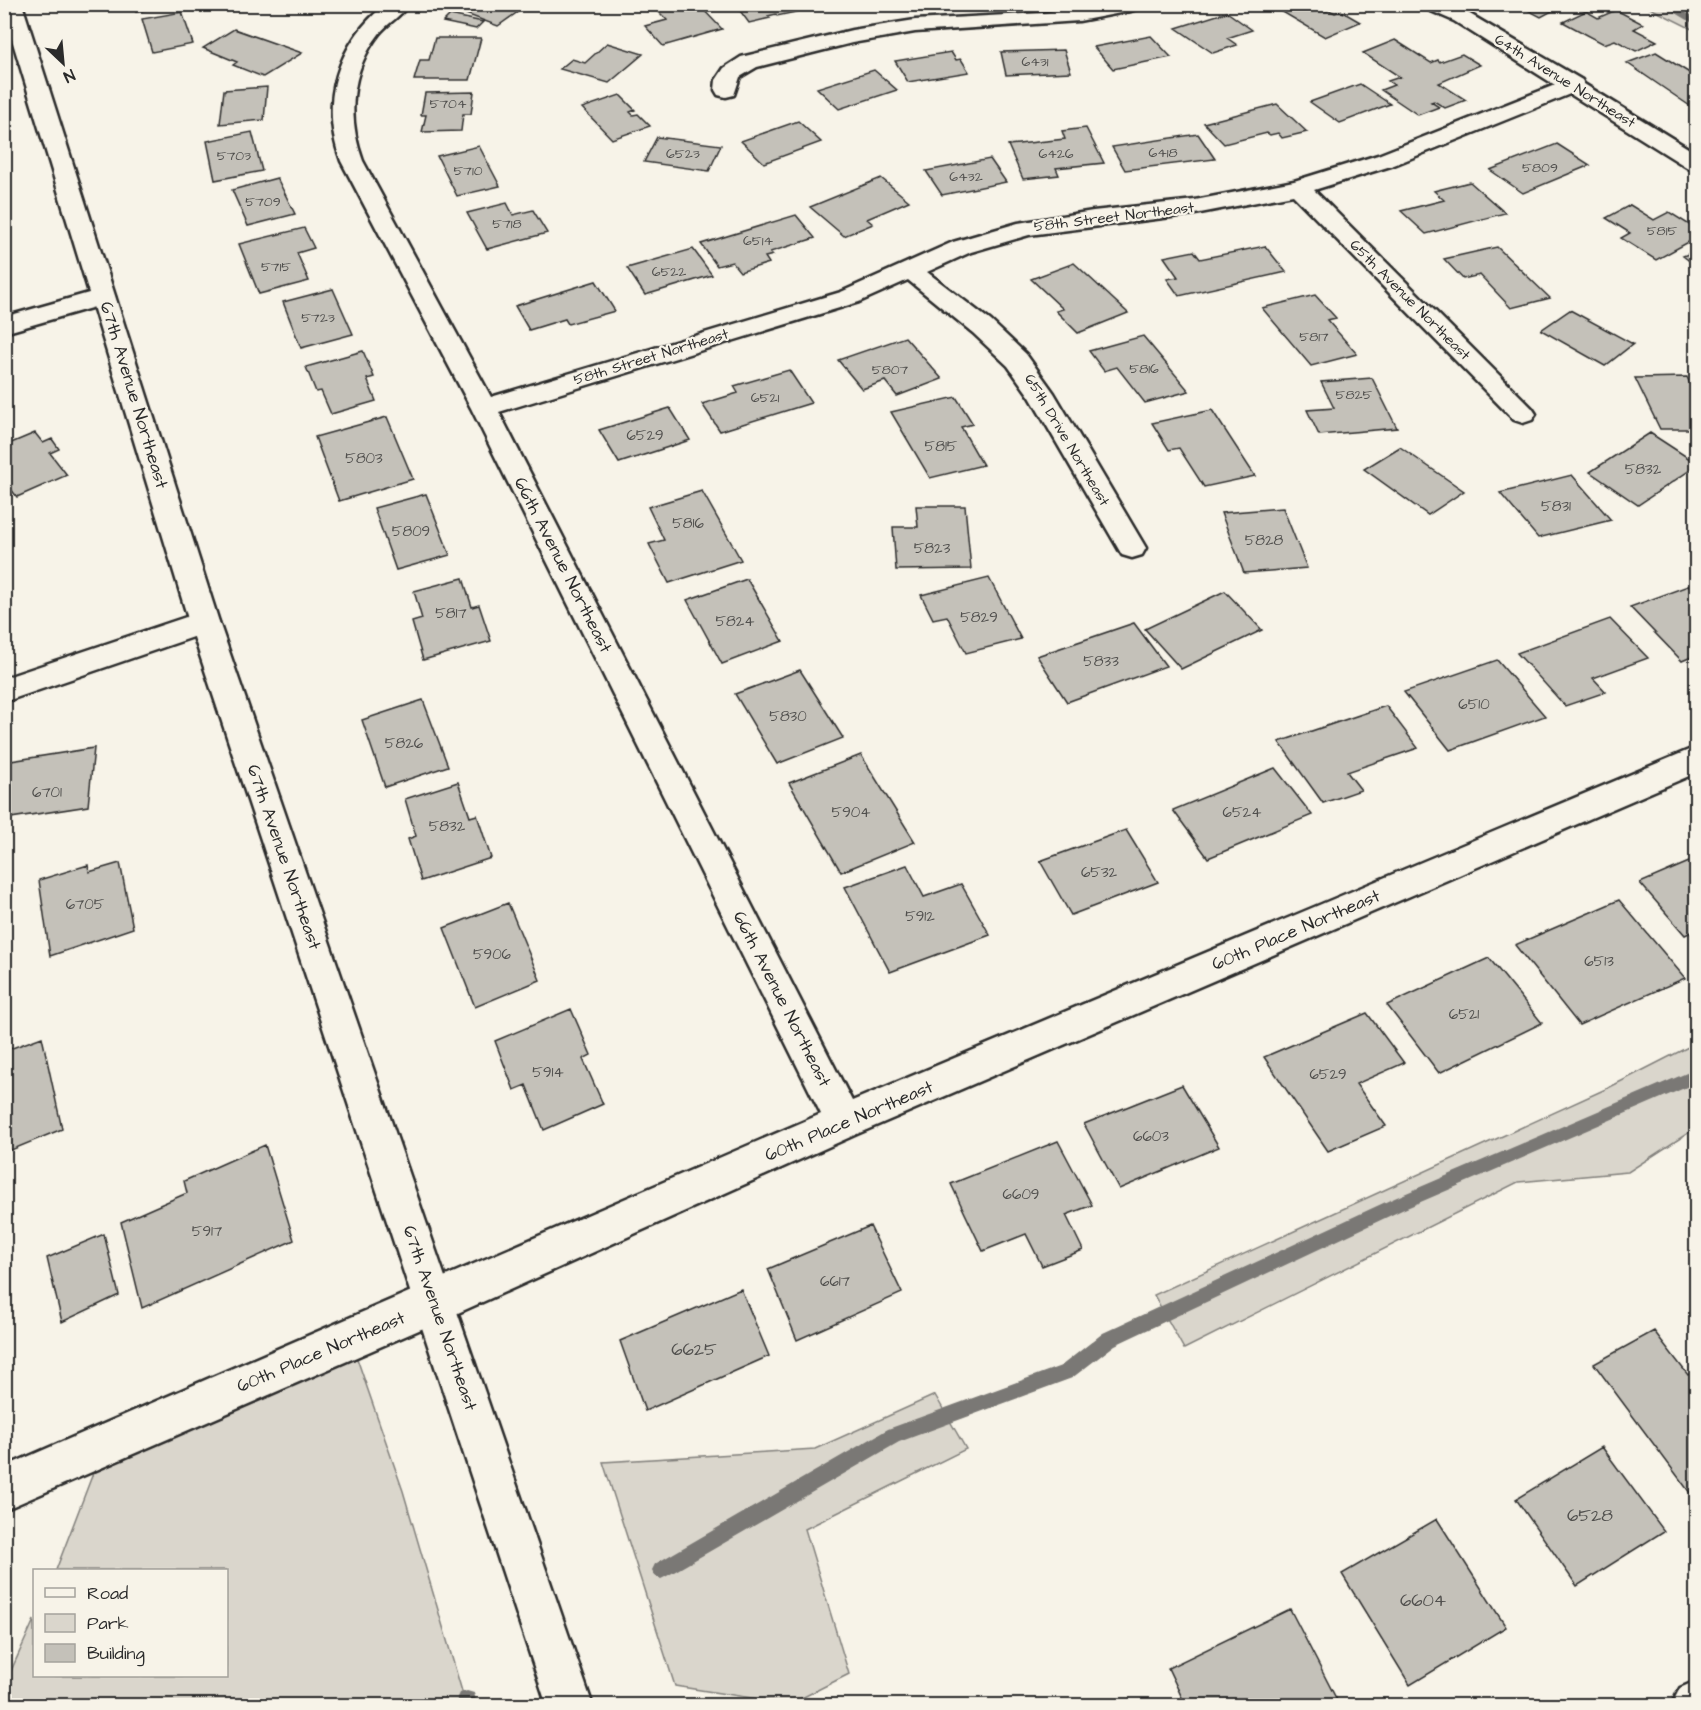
<svg xmlns="http://www.w3.org/2000/svg" width="1701" height="1710" font-family="'Architects Daughter',sans-serif">
  <style>
    .green { fill: #dad6cc; stroke: #82807c; stroke-width: 1.5 }
    .lines { fill: none; stroke-linecap: round; stroke-linejoin: round }
    .stream { fill: #7a7874; fill-rule: evenodd }
    .building { fill: #c4c1b9; stroke: #2b2b2b; stroke-width: 1.5 }
    .lane-casing { stroke: #2b2b2b; stroke-width: 5 }
    .street-casing { stroke: #2b2b2b; stroke-width: 5 }
    .secondary-casing { stroke: #2b2b2b; stroke-width: 5 }
    .lane { fill: #f7f3e8; fill-rule: evenodd }
    .street { fill: #f7f3e8; fill-rule: evenodd }
    .secondary { fill: #f7f3e8; fill-rule: evenodd }
    .labels { text-anchor: middle; dominant-baseline: central; stroke-width: 4.5; stroke-linejoin: round; paint-order: stroke }
    .far-number-label { font-size: 14px; fill: #51504e }
    .far-street-label { font-size: 15px; fill: #2b2b2b; stroke: #f7f3e8 }
    .number-label { font-size: 15px; fill: #51504e }
    .street-label { font-size: 18px; fill: #2b2b2b; stroke: #f7f3e8 }
    .near-number-label { font-size: 18px; fill: #51504e }
  </style>
  <rect width="100%" height="100%" fill="#f7f3e8"/>
  <filter id="ink" filterUnits="userSpaceOnUse"><feTurbulence type="fractalNoise" baseFrequency=".0167" numOctaves="2"/><feDisplacementMap in="SourceGraphic" scale="12" xChannelSelector="R" yChannelSelector="G"/><feConvolveMatrix kernelMatrix="1 2 1 2 8 2 1 2 1" color-interpolation-filters="sRGB"/></filter>
  <g filter="url(#ink)">
    <path class="green" d="M1644,5H1668L1696,18V31Z
      M1696,1043V1128L1628,1172L1518,1182L1184,1349L1154,1295L1608,1088Z
      M344,1321L403,1491L466,1705L5,1706V1684L34,1620V1676H226V1570H56L95,1468Z
      M935,1395L966,1449L805,1529L849,1674L790,1704L675,1686L603,1462L815,1449Z"/>
    <g class="lines">
      <path class="stream" d="M1661,4H1672L1696,20V25Z
        M1696,1069V1083L1402,1210L1115,1345L1072,1378L899,1442L667,1576L661,1579L655,1576L652,1570L655,1564L888,1429L1061,1366L1103,1333L1390,1200Z
        M467,1691L474,1693L476,1700L474,1706H454L460,1693Z"/>
    </g>
    <path class="building" d="M134,4H171L136,12Z
      M480,4H529L498,26L466,14Z
      M673,4H698L722,29L663,46L645,26L667,20L656,9Z
      M735,4H800L805,10L777,16L776,14L768,16L770,18L749,23Z
      M1269,4H1315L1326,11L1329,10L1335,13L1341,11L1360,22L1325,37Z
      M1516,4H1565L1541,17Z
      M1616,10L1643,24L1634,29L1657,41L1636,51L1615,40L1604,44L1563,22L1586,11L1598,18Z
      M182,12L193,44L152,52L142,19Z
      M1227,12L1252,30L1227,38L1237,45L1213,53L1176,28Z
      M450,15L483,22L476,29L443,22Z
      M234,29L302,53L263,77L233,65L237,62L203,48Z
      M1151,36L1171,57L1113,69L1094,47Z
      M435,38H481L470,80H414L420,60H429Z
      M1395,40L1431,63L1438,60L1440,62L1462,54L1480,65L1439,83L1466,100L1445,108L1434,101L1431,102L1439,107L1418,115L1381,90L1394,85L1388,81L1400,77L1363,53Z
      M607,43L643,54L609,83L560,69L572,59L585,63Z
      M1064,50L1071,72L1006,75L1001,52Z
      M951,52L956,60L961,59L969,72L908,82L895,61Z
      M1656,52L1696,77V103L1690,106L1627,63Z
      M874,70L897,90L839,109L817,88Z
      M1360,84L1390,104L1340,123L1310,102Z
      M267,87L264,120L220,124L224,90Z
      M474,92L471,114H463L461,131L422,132L426,115H421L425,93Z
      M620,95L635,110L630,112L633,115L638,114L650,126L612,139L582,108Z
      M1277,104L1307,132L1282,138L1278,133L1270,135L1267,133L1224,144L1204,123Z
      M798,121L821,142L764,163L741,141Z
      M1086,128L1104,163L1056,168L1059,175L1023,179L1008,145L1065,139L1062,131Z
      M252,132L262,171L215,180L207,141Z
      M1198,134L1215,159L1125,170L1112,147Z
      M657,137L721,145L709,171L644,162Z
      M1557,144L1590,165L1523,193L1490,170Z
      M479,146L500,186L457,196L437,156Z
      M990,159L1006,182L942,195L926,171Z
      M277,178L295,214L248,226L232,190Z
      M881,178L909,201L867,219L873,224L844,236L810,207Z
      M1470,182L1505,213L1426,234L1401,211L1444,200L1434,191Z
      M507,203L513,215L533,210L547,233L487,249L467,213Z
      M1630,205L1654,220L1669,212L1696,229V238L1656,260L1621,238L1630,233L1606,218Z
      M796,215L815,238L770,252L773,255L765,257L769,263L740,272L732,262L717,266L701,244Z
      M304,228L314,248L297,253L309,281L259,294L239,244Z
      M1265,246L1286,272L1179,296L1167,279L1178,277L1164,257L1194,251L1200,259Z
      M1497,247L1550,298L1511,308L1480,275L1463,279L1444,259Z
      M693,249L712,275L645,295L627,268Z
      M1696,251V266L1683,256Z
      M1074,263L1128,313L1078,333L1056,311L1063,309L1031,279Z
      M596,281L615,311L568,324L565,319L529,330L515,306Z
      M333,289L353,334L301,348L283,302Z
      M1315,295L1336,318L1327,320L1357,354L1311,366L1262,308Z
      M1570,310L1633,344L1605,366L1541,330Z
      M1143,336L1189,391L1145,403L1117,367L1104,371L1089,351Z
      M905,337L942,379L897,396L885,381L862,389L838,360Z
      M363,351L374,377L367,379L376,401L331,414L321,391L316,392L306,367Z
      M789,370L811,403L720,431L702,404L738,393L734,386Z
      M1687,377L1696,396V429H1660L1635,378Z
      M1372,378L1397,428L1319,435L1307,410L1334,408L1321,382Z
      M956,397L973,424L961,427L983,465L930,478L891,412Z
      M670,408L690,440L619,463L599,430Z
      M1212,410L1255,476L1204,487L1179,448L1169,450L1152,423Z
      M387,417L413,479L339,501L315,437Z
      M35,433L43,443L52,439L59,449L50,453L67,475L17,497L4,480V446Z
      M1650,433L1696,463V466L1638,505L1590,472Z
      M1400,447L1464,491L1428,515L1364,469Z
      M1572,475L1611,520L1538,538L1500,493Z
      M702,491L741,560L669,583L649,544L664,540L648,507Z
      M426,494L450,555L396,570L374,508Z
      M916,506H965L971,569L896,570L893,527H918Z
      M1283,508L1307,568L1244,573L1221,513Z
      M463,578L472,607L479,605L491,641L423,660L412,622L422,619L414,591Z
      M989,578L1021,639L966,653L947,616L933,619L921,595Z
      M747,579L783,641L722,664L687,600Z
      M1696,583V655L1682,661L1630,607Z
      M1225,591L1262,630L1181,669L1145,629Z
      M1610,619L1648,658L1593,678L1606,692L1565,706L1517,653Z
      M1134,623L1166,666L1067,702L1037,656Z
      M1497,660L1545,716L1450,750L1404,692Z
      M800,670L843,738L777,764L735,694Z
      M423,700L448,766L385,787L362,720Z
      M1386,706L1418,748L1347,772L1361,790L1323,803L1279,742Z
      M94,748L88,806L4,819V779L9,778L11,761Z
      M861,755L915,842L841,872L789,783Z
      M1275,768L1312,815L1208,858L1173,810Z
      M458,782L470,817L477,815L491,858L421,881L408,839L416,836L405,799Z
      M1126,830L1158,882L1071,915L1040,861Z
      M1696,859V930L1685,935L1640,883Z
      M120,863L133,928L50,956L39,880L88,865L89,872Z
      M907,865L924,897L961,884L990,935L890,972L845,887Z
      M1619,900L1685,978L1579,1025L1515,945Z
      M508,903L540,980L475,1007L444,928Z
      M1489,958L1542,1023L1439,1073L1387,1005Z
      M571,1009L591,1055L583,1059L603,1104L544,1130L526,1085L514,1090L495,1041Z
      M1367,1013L1404,1063L1356,1084L1386,1126L1328,1151L1264,1057Z
      M42,1037L62,1129L4,1153V1051Z
      M1182,1085L1219,1147L1119,1189L1084,1124Z
      M1058,1141L1092,1205L1066,1215L1083,1250L1042,1266L1026,1234L983,1251L951,1184Z
      M265,1145L294,1240L142,1308L121,1222L187,1193L184,1181Z
      M870,1226L902,1293L797,1340L768,1269Z
      M104,1234L119,1295L62,1322L47,1258Z
      M741,1289L769,1356L645,1411L620,1341Z
      M1654,1331L1688,1375L1696,1369V1501L1594,1364Z
      M1602,1447L1664,1531L1577,1586L1516,1499Z
      M1437,1519L1506,1627L1410,1685L1342,1574Z
      M1290,1609L1340,1706H1186L1168,1668Z"/>
    <g class="lines">
      <defs>
        <path id="lane" d="M365,4H389L398,9L391,13Z"/>
        <path id="street" d="M386,4H409C401,16 388,23 379,34C350,71 347,118 363,161L491,397L841,292L953,242L1018,223L1093,211L1195,200L1294,181L1378,155L1555,85L1454,21L1424,8L1421,4H1449L1468,13L1582,80L1584,84L1696,153V170L1688,168L1570,94L1394,165L1314,190L1532,408L1536,414L1532,420L1523,423L1514,420L1293,195L1195,214L1029,235L971,252L927,272L991,321L1026,354L1054,393L1146,548L1142,555L1132,558L1122,555L1030,397L1008,366L973,333L908,280L859,302L499,412L852,1101L1696,747V773L857,1134L449,1317L4,1510V1467L821,1114L471,408L341,161C319,103 337,43 386,4Z
          M1106,4H1143L1140,8L1131,11L1079,21L915,32L852,43L757,67L740,77L734,95L726,97L718,95L715,90L716,80L724,68L741,57L852,30L915,20L1043,13Z
          M103,289L112,292L115,297L112,302L4,333V317Z
          M204,611L214,614L219,622L214,630L4,702V678Z
          M1696,1681V1706H1671L1680,1688Z"/>
        <path id="secondary" d="M4,4H22L219,622L593,1706H547L189,622L4,13Z"/>
      </defs>
      <use href="#lane" class="lane-casing"/>
      <use href="#street" class="street-casing"/>
      <use href="#secondary" class="secondary-casing"/>
      <use href="#lane" class="lane"/>
      <use href="#street" class="street"/>
      <use href="#secondary" class="secondary"/>
    </g>
  </g>
  <g class="labels">
    <g class="far-number-label">
      <text x="1035" y="62">6431</text>
      <text x="448" y="104">5704</text>
      <text x="1163" y="153">6418</text>
      <text x="683" y="154">6523</text>
      <text x="1056" y="154">6426</text>
      <text x="234" y="156">5703</text>
      <text x="1540" y="168">5809</text>
      <text x="468" y="171">5710</text>
      <text x="966" y="177">6432</text>
      <text x="263" y="202">5709</text>
      <text x="507" y="224">5718</text>
      <text x="1662" y="231">5815</text>
      <text x="758" y="241">6514</text>
      <text x="276" y="267">5715</text>
      <text x="669" y="272">6522</text>
      <text x="318" y="318">5723</text>
      <text x="1314" y="337">5817</text>
      <text x="1144" y="369">5816</text>
      <text x="890" y="370">5807</text>
      <text x="1354" y="395">5825</text>
      <text x="765" y="398">6521</text>
    </g>
    <g class="far-street-label">
      <text transform="translate(1565 81) rotate(32)">64th Avenue Northeast</text>
      <text transform="translate(1114 217) rotate(-7)">58th Street Northeast</text>
      <text transform="translate(1410 300) rotate(45)">65th Avenue Northeast</text>
      <text transform="translate(651 357) rotate(-17)">58th Street Northeast</text>
      <text transform="translate(1067 440) rotate(59)">65th Drive Northeast</text>
    </g>
    <g class="number-label">
      <text x="645" y="435">6529</text>
      <text x="941" y="446">5815</text>
      <text x="364" y="458">5803</text>
      <text x="1643" y="469">5832</text>
      <text x="1556" y="506">5831</text>
      <text x="688" y="523">5816</text>
      <text x="411" y="531">5809</text>
      <text x="1264" y="540">5828</text>
      <text x="932" y="548">5823</text>
      <text x="451" y="613">5817</text>
      <text x="979" y="617">5829</text>
      <text x="735" y="621">5824</text>
      <text x="1101" y="661">5833</text>
      <text x="1474" y="704">6510</text>
      <text x="788" y="716">5830</text>
      <text x="404" y="743">5826</text>
      <text x="47" y="792">6701</text>
      <text x="851" y="812">5904</text>
      <text x="1242" y="812">6524</text>
      <text x="447" y="826">5832</text>
      <text x="1099" y="872">6532</text>
      <text x="85" y="904">6705</text>
      <text x="920" y="916">5912</text>
      <text x="492" y="954">5906</text>
      <text x="1599" y="961">6513</text>
      <text x="1464" y="1014">6521</text>
      <text x="548" y="1072">5914</text>
      <text x="1328" y="1074">6529</text>
      <text x="1151" y="1136">6603</text>
      <text x="1021" y="1194">6609</text>
      <text x="207" y="1231">5917</text>
      <text x="835" y="1281">6617</text>
    </g>
    <g class="street-label">
      <text transform="translate(134 395) rotate(73)">67th Avenue Northeast</text>
      <text transform="translate(563 565) rotate(63)">66th Avenue Northeast</text>
      <text transform="translate(284 857) rotate(71)">67th Avenue Northeast</text>
      <text transform="translate(1296 930) rotate(-23)">60th Place Northeast</text>
      <text transform="translate(782 999) rotate(63)">66th Avenue Northeast</text>
      <text transform="translate(849 1121) rotate(-23)">60th Place Northeast</text>
      <text transform="translate(440 1318) rotate(71)">67th Avenue Northeast</text>
      <text transform="translate(321 1352) rotate(-23)">60th Place Northeast</text>
    </g>
    <g class="near-number-label">
      <text x="694" y="1349">6625</text>
      <text x="1590" y="1515">6528</text>
      <text x="1423" y="1600">6604</text>
    </g>
  </g>
  <rect width="1701" height="1710" fill="none" stroke="#f7f3e8" stroke-width="24"/>
  <rect x="12" y="12" width="1677" height="1686" fill="none" stroke="#2b2b2b" stroke-width="2" filter="url(#ink)"/>
  <rect x="33" y="1569" width="195" height="108" fill="#f7f3e8" stroke="#a5a39c" stroke-width="1.5"/>
  <rect x="45" y="1588" width="30" height="9" fill="#f7f3e8" stroke="#a5a39c" stroke-width="1.5"/>
  <text x="87" y="1599" font-size="18" fill="#2b2b2b">Road</text>
  <rect x="45" y="1614" width="30" height="18" fill="#dad6cc" stroke="#a5a39c" stroke-width="1.5"/>
  <text x="87" y="1629" font-size="18" fill="#2b2b2b">Park</text>
  <rect x="45" y="1644" width="30" height="18" fill="#c4c1b9" stroke="#a5a39c" stroke-width="1.5"/>
  <text x="87" y="1659" font-size="18" fill="#2b2b2b">Building</text>
  <g transform="translate(63 63) rotate(154)" stroke="#f7f3e8" stroke-width="4.5" paint-order="stroke">
  <path d="M0-4.5L10 22L0 15L-10 22Z" fill="#2b2b2b"/>
  <text y="-9" font-size="16" font-weight="bold" text-anchor="middle" fill="#2b2b2b">N</text>
  </g>
</svg>
